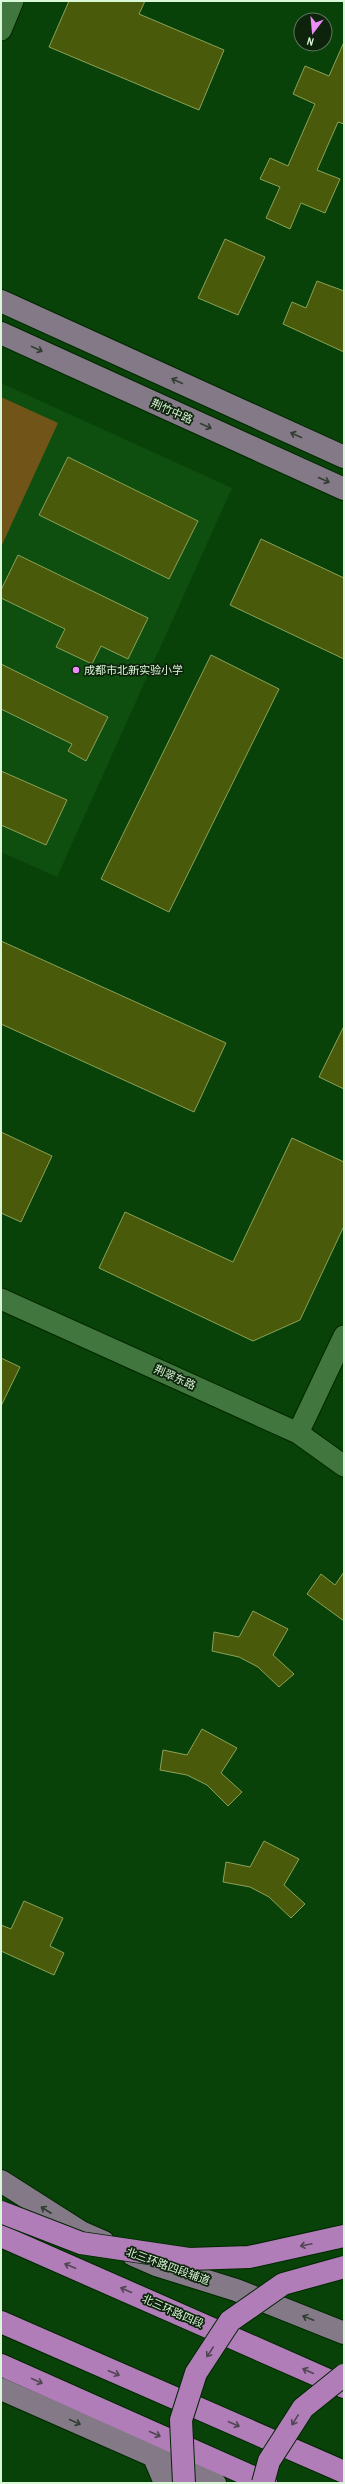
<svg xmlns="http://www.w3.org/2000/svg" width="345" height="2484" font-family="'Archivo Narrow','Noto Sans SC',sans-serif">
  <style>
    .built { fill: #0e4e0e }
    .green { fill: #715518 }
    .building { fill: #495b0a; stroke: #8ba158 }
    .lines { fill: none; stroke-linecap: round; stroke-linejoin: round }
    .minor-casing { stroke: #002600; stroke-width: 23 }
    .major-casing { stroke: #002600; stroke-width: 24 }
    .highway-casing { stroke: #002600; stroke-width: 24 }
    .minor { stroke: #41763e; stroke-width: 21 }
    .major { stroke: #847a87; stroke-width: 22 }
    .highway { stroke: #b17db8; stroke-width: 22 }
    .highway-bridge-casing { stroke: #002600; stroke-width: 24; stroke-linecap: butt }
    .highway-bridge { stroke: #b17db8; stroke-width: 22 }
    .oneway { stroke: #313d31 }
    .oneway2 { stroke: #4f4751 }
    .poi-dot { fill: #ed8cfa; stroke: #0d230c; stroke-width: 1.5 }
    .labels { text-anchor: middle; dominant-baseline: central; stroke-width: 3.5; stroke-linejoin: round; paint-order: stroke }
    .street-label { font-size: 11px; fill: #daf7d7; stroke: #0d230c }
    .poi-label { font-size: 11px; fill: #daf7d7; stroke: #0d230c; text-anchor: start }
  </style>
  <rect width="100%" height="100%" fill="#094209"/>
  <path class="built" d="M1,383L232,488L57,877L1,852Z"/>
  <path class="green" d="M1,397L58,423L1,547Z"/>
  <path class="building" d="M69,1H145L139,14L224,50L199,110L49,47Z
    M344,42V124L338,122L317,170L340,179L325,213L301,203L290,229L266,218L280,187L260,179L270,158L288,166L315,104L293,94L305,66L329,76Z
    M225,239L265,257L238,315L198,298Z
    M317,281L344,291V352L283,324L292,302L306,308Z
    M68,457L198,521L169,579L39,515Z
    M261,539L344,578V659L230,605Z
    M18,555L148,618L128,659L101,646L92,664L56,647L65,629L1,598V590Z
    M211,655L279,689L169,912L101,879Z
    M1,664L108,717L86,761L68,751L72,744L1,709Z
    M1,771L67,800L46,845L1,825Z
    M1,941L226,1043L194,1112L1,1024Z
    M344,1026V1089L319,1077Z
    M1,1132L52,1156L21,1222L1,1213Z
    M292,1138L344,1162V1226L300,1320L253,1341L99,1268L125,1212L233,1262Z
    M1,1358L20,1367L1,1406Z
    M344,1572V1621L307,1594L321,1574L335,1585Z
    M253,1611L288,1629L273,1655L294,1674L279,1687L258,1667L239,1657L212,1651L214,1632L239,1637Z
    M202,1729L237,1748L221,1773L242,1792L228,1806L207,1785L187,1775L160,1770L163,1750L187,1755Z
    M264,1841L299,1859L284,1885L305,1904L291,1918L269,1897L250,1887L223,1882L226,1862L250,1867Z
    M24,1901L63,1918L50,1946L64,1953L54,1975L1,1951V1925L11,1929Z"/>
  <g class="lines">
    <defs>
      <path id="minor" d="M1,30L13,1
        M1,1299L298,1433L344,1466
        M298,1433L344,1336"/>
      <path id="major" d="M1,301L344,457
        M1,333L344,489
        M1,2181L81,2232L104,2242
        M133,2255L156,2265L236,2290L344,2333
        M1,2389L215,2483
        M154,2457L165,2483"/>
      <path id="highway" d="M1,2236L344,2387
        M1,2322L344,2472
        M1,2365L266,2483"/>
    </defs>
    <use href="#minor" class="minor-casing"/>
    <use href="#major" class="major-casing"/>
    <use href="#highway" class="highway-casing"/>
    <use href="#minor" class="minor"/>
    <use href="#major" class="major"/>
    <use href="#highway" class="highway"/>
    <defs>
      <path id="highway-bridge" d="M1,2212L81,2243L189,2259L249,2257L344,2236
        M184,2483L181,2420L196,2373L230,2321L283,2284L344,2267
        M263,2483L269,2461L303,2408L344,2375"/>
    </defs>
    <use href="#highway-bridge" class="highway-bridge-casing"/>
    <use href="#highway-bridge" class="highway-bridge"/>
  </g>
  <defs><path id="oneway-shaft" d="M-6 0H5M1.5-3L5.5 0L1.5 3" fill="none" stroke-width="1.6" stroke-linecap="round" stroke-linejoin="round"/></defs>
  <g class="oneway">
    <use href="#oneway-shaft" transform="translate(37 349) rotate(24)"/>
    <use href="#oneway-shaft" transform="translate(177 381) rotate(-156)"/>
    <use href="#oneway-shaft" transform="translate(206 426) rotate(24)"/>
    <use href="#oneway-shaft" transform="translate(296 435) rotate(-156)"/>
    <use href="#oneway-shaft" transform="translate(324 480) rotate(24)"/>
    <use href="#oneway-shaft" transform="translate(46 2210) rotate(-147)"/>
    <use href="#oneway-shaft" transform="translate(308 2318) rotate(-158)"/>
    <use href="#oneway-shaft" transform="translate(75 2422) rotate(24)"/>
  </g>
  <g class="oneway2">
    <use href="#oneway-shaft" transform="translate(306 2245) rotate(168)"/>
    <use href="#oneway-shaft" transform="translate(70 2266) rotate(-157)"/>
    <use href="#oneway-shaft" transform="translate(126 2290) rotate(-156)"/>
    <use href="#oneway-shaft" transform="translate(210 2352) rotate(123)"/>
    <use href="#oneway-shaft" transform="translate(308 2371) rotate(-156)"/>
    <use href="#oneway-shaft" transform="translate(114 2373) rotate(23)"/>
    <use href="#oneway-shaft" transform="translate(37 2381) rotate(24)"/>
    <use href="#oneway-shaft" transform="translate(295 2420) rotate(122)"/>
    <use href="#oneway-shaft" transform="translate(234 2424) rotate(23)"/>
    <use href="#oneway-shaft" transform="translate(155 2434) rotate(24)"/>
  </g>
  <circle class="poi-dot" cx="76" cy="670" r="4"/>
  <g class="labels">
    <g class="street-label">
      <text transform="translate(172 411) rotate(24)">荆竹中路</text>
      <text transform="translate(175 1377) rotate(24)">荆翠东路</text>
      <text transform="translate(168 2266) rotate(20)">北三环路四段辅道</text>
      <text transform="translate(173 2311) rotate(24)">北三环路四段</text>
    </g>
    <g class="poi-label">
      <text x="84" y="670">成都市北新实验小学</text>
    </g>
  </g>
  <rect width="345" height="2484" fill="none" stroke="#daf7d7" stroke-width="4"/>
  <g transform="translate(313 32) rotate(196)"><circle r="19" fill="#0d230c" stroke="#5f785d"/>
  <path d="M0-3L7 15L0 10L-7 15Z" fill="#ed8cfa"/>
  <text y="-6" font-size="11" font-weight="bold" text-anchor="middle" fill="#daf7d7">N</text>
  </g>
</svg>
